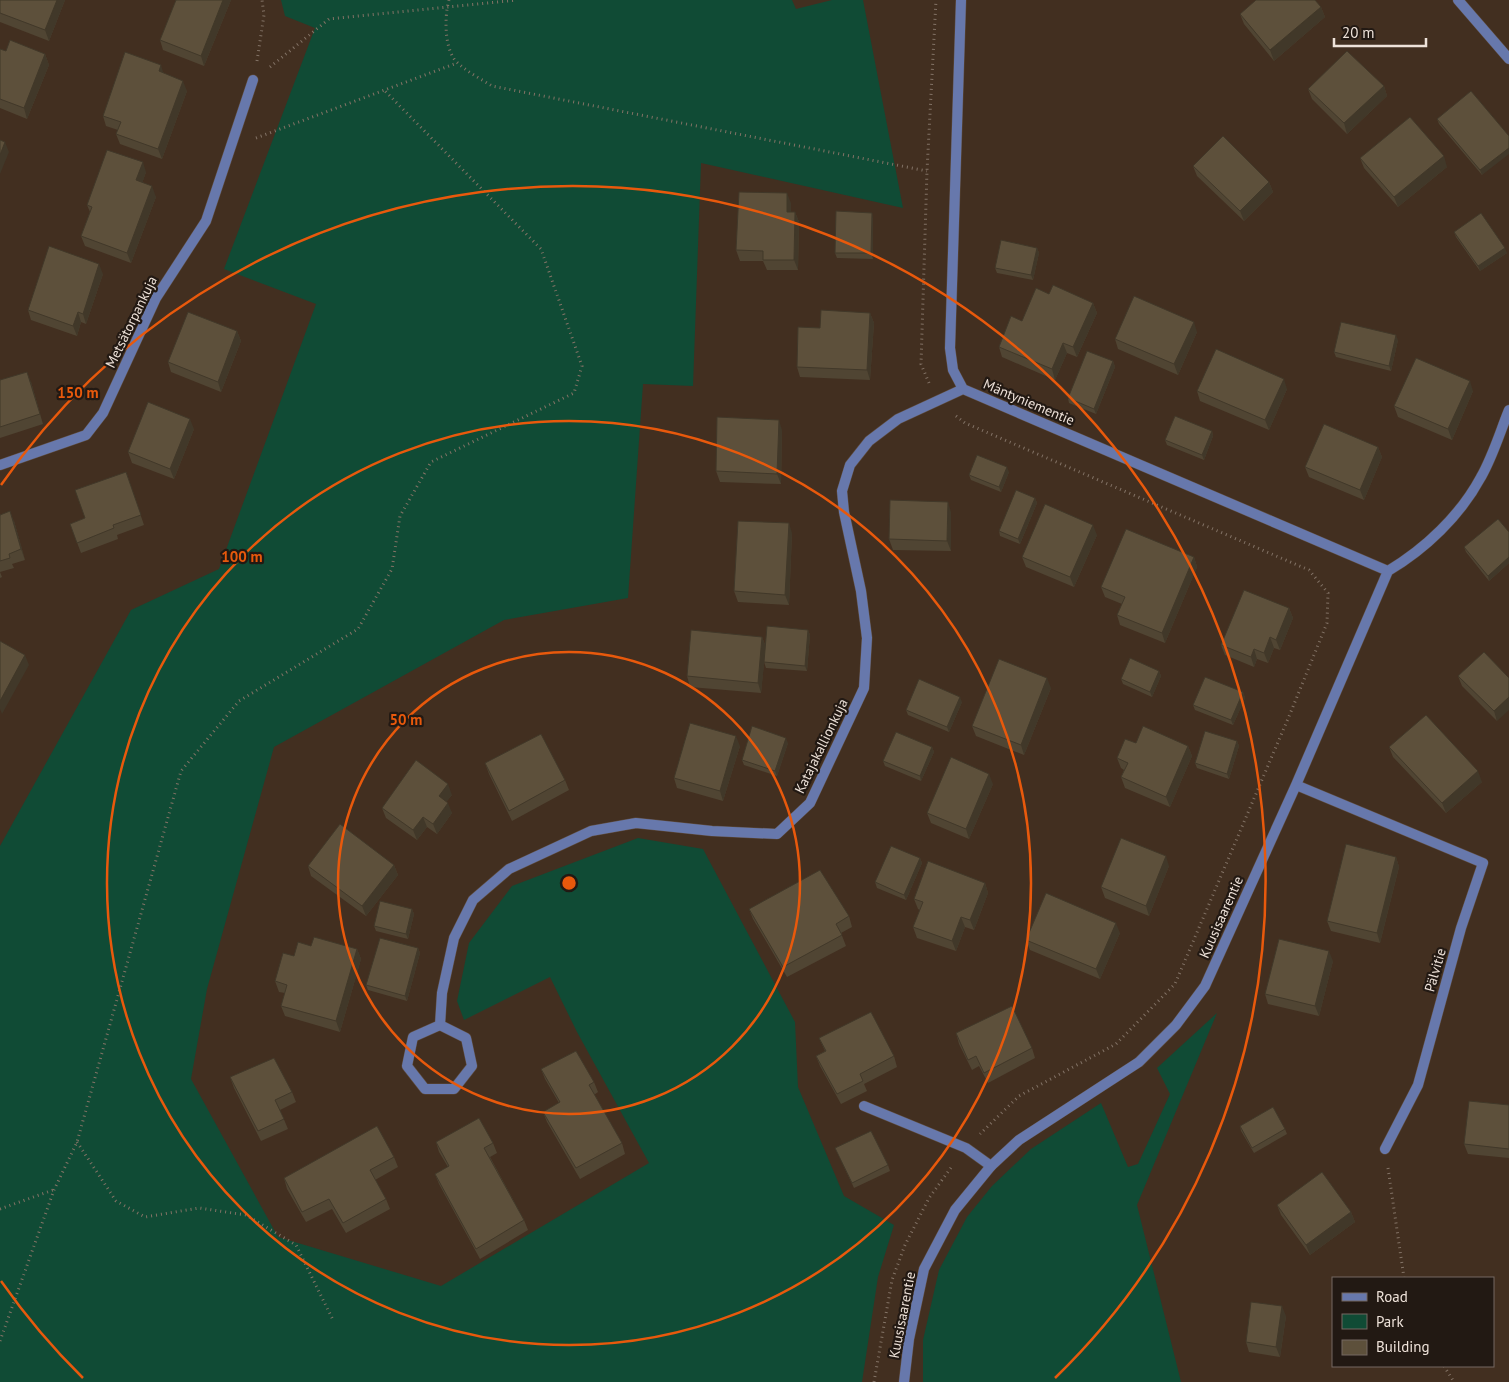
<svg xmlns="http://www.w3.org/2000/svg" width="1509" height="1382" font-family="'PT Sans',sans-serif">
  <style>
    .green { fill: #104b35 }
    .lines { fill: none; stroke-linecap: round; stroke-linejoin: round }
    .service-casing { stroke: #5e4c3e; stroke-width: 11 }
    .minor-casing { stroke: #5e4c3e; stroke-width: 11 }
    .path { stroke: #837366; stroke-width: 3; stroke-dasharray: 1 4; stroke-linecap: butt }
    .service { stroke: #6778ac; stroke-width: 10 }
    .minor { stroke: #6778ac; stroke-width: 10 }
    .wall { fill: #504533 }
    .shaded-wall { fill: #413829 }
    .building { fill: #5d503b; stroke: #413829 }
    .ring { fill: none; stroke: #e8590c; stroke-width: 2.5 }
    .labels { text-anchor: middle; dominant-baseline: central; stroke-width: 4.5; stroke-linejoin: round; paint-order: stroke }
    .street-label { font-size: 14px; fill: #eee2d9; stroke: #221913 }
    .centre { fill: #e8590c; stroke: #221913; stroke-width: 2.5 }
    .ring-label { font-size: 15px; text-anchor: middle; font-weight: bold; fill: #e8590c; stroke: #221913; stroke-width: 4.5; stroke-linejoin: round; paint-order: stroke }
  </style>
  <rect width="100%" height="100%" fill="#422f20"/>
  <path class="green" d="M281,0H792L796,9L832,0H863L903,208L701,163L693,386L643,384L628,598L504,620L274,747L207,989L191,1079L278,1237L441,1286L649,1163L577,1032L550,977L464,1020L457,1001L469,943L512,886L638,838L703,849L795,1022L798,1087L844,1196L894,1225L878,1277L862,1382H0V846L131,610L219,569L316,304L224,269L315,28L285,16Z
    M1217,1013L1137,1205L1181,1382H923V1340L939,1270L967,1217L992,1186L1031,1149L1101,1103L1128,1167L1138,1164L1170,1094L1157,1068Z"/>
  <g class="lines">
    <defs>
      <path id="service" d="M864,1106L966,1148L991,1166"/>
      <path id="minor" d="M961,0L950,348L953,370L963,389L1388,571
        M1458,0L1509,59
        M0,465L86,435L103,413L156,298L206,221L253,80
        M1296,785L1483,863L1461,928L1418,1085L1385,1149
        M440,1025L442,993L454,938L473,900L509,869L591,831L636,823L712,831L777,834L810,803L864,688L867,638L861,591L844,512L842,491L850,465L869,441L898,419L963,389
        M440,1025L466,1038L472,1066L454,1089H425L407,1066L413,1037Z
        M904,1382L909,1339L924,1269L955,1210L991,1166L1019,1140L1139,1062L1176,1025L1205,986L1296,785L1388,571C1425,549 1460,516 1481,477C1493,456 1500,432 1509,410"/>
    </defs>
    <use href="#service" class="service-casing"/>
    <use href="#minor" class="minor-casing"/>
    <path class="path" d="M449,0C444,17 444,53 459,64C469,73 481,79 492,86L927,171
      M257,61L264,15L262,0
      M270,67L329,19L517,0
      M256,138L457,63
      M929,383L921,364L927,171L936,0
      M956,416L965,423L1309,570L1328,593L1327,623L1290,714L1175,984L1116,1044L1019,1096L980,1134
      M77,1142L116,1201L145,1217L199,1208L246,1215L296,1245L333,1320
      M1388,1168L1404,1278
      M0,1209L53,1190
      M0,1341L54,1190L77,1142L181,771L239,701L358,629L392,569L400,516L431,462L574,393L582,366L541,249L384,90
      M1444,1366L1454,1382
      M874,1382L892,1280L905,1245L929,1198L953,1165"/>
    <use href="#service" class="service"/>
    <use href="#minor" class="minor"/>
  </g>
  <path class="wall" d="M0,0H65L49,41L0,22Z
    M176,0H231L204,66L163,50L160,40Z
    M1321,7L1325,17L1274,61L1244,24L1240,14Z
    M0,49L6,51L45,54L49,65L27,119L0,108Z
    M164,74L187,91L162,159L120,144L116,134L118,130L106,126L103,116Z
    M1384,86L1387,96L1347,134L1312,99L1308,89Z
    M1437,119L1509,136L1482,175L1439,124Z
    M1360,158L1447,167L1398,207L1364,168Z
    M1193,166L1269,182L1273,192L1244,221L1197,176Z
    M146,172L142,183L156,197L131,263L85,246L81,236L90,212L87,205Z
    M791,203V212H795L799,222L798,270H767L763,261H740L736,250Z
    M873,218V259L837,258L835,253Z
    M1454,232L1507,253L1480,271L1456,237Z
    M1037,248L1039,253L1033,280L997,273L995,268Z
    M103,274L86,324L81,322L77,336L31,320L28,310Z
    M1049,294L1093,303L1097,313L1077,357L1067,353L1055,380L1002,357L999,347Z
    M870,313L874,323L870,380L800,377L797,367L820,328Z
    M237,331L241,341L221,392L171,372L168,362Z
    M1197,332L1178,375L1118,349L1115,339Z
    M1398,340L1391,371L1336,357L1334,352Z
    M1113,361L1115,367L1096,414L1069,403L1068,398Z
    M0,380L31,382L43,424L0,438Z
    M1287,389L1269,430L1200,401L1197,391Z
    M1473,391L1452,440L1398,417L1394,406Z
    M194,429L174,479L132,463L128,452Z
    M782,430L781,484L720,482L716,471Z
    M1212,431L1213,436L1204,460L1167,445L1165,440Z
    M1378,447L1382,457L1364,500L1309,477L1305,467Z
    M126,472L144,525L117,535L118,539L81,553L70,524L85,518Z
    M1009,472L1001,492L971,480L969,475Z
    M1035,498L1037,503L1020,544L1000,536L999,531Z
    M951,512V551L893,550L889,539Z
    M0,515L14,521L25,560L12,564L14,568L0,572L2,577L0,578Z
    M1509,532V563L1489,581L1466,552L1464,547Z
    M792,533L789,605L738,602L734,591Z
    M1097,535L1074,587L1026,567L1022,557Z
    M1194,557L1197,567L1165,643L1120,625L1117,615L1122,604L1105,597L1101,587Z
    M1289,608L1293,618L1280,650L1274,648L1268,663L1257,659L1254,667L1225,655L1221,645Z
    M808,630L810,635L807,671L766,668L764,662L761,693L690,687L687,676L762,637L766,647Z
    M1484,652L1497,721L1462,686L1458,676Z
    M1159,671L1161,676L1152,697L1123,684L1121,679Z
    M1051,688L1024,755L976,736L972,726Z
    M1243,692L1245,698L1233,725L1195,710L1193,705Z
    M962,702L949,732L908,715L906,710Z
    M1237,741L1239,746L1229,779L1197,768L1195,763Z
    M788,743L777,776L744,765L742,760Z
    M1136,743L1188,746L1192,756L1170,807L1125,788L1121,777L1124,770L1121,768L1117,758Z
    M740,746L723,801L677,788L674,778Z
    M932,747L934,752L921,781L885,766L883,761Z
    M1389,747L1482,782L1446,813L1393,757Z
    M485,763L565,780L569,790L512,821L489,774Z
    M993,784L969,839L931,823L927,813Z
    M452,795L446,802L452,813L437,834L427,827L417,840L386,818L382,808Z
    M1396,857L1399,867L1380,943L1331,931L1327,921Z
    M920,858L922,863L906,900L877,888L875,882Z
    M394,865L398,875L366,916L311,876L308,866Z
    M1169,866L1149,916L1105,898L1101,887Z
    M985,883L988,893L974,930L965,927L956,951L917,938L913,927L920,910L918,909L914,899Z
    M412,909L414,914L408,939L376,931L374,926Z
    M749,909L849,916L852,927L841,933L846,946L787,977L753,919Z
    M1120,933L1100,979L1030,950L1026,940Z
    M418,948L420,953L407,1001L368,990L366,985Z
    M357,949L361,959L340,1032L285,1016L281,1006L285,993L279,992L275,981L294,956Z
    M1333,961L1319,1016L1268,1004L1265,994Z
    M956,1033L1032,1048L1035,1058L988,1083L979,1066L972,1070L959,1044Z
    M819,1038L894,1056L897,1067L864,1084L867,1091L841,1104L820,1066L816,1056L825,1051Z
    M541,1069L594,1082L598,1092L594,1095L622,1143L625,1154L580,1179L547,1122L543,1112L559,1103L545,1079Z
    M230,1077L292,1092L296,1102L280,1110L288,1129L261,1141L234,1088Z
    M1509,1105V1158L1468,1154L1464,1144Z
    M1240,1126L1285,1129L1287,1134L1254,1153L1241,1131Z
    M436,1142L493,1143L497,1153L490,1157L524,1220L528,1230L480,1259L439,1184L435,1174L448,1167L439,1152Z
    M835,1148L888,1165L890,1171L854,1188Z
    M394,1157L398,1167L375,1180L386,1199L390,1209L346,1233L332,1209L306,1222L287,1189L284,1178Z
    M1277,1205L1351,1212L1355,1222L1310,1255L1281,1215Z
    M1286,1316L1280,1357L1249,1352L1246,1342Z"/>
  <path class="shaded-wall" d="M57,0H65L49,41L45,30Z
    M223,0H231L204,66L201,56Z
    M1321,7L1325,17L1274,61L1270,50Z
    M45,54L49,65L27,119L24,108Z
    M161,65L164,75L159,71Z
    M183,81L187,91L162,159L158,149Z
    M1384,86L1387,96L1347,134L1344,123Z
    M5,142L9,152L0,174V155Z
    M1509,148V154L1482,175L1480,170Z
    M1444,156L1447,167L1398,207L1394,197Z
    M143,162L146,172L140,190L136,180Z
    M1269,182L1273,192L1244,221L1240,211Z
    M152,186L156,197L131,263L127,253Z
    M787,193L791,203V222L787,212Z
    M795,212L799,222L798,270L794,260Z
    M872,213L873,218V259L871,253Z
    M1037,248L1039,253L1033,280L1031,275Z
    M1505,248L1507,253L1480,271L1478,266Z
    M99,264L103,274L86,324L83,314Z
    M1093,303L1097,313L1077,357L1073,347Z
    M78,312L81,322L77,336L73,326Z
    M870,313L874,323L870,380L867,370Z
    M1194,322L1197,332L1178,375L1174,364Z
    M237,331L241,341L221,392L218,382Z
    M1396,335L1398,340L1391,371L1389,366Z
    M1063,343L1067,353L1055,380L1052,369Z
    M1113,361L1115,367L1096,414L1094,409Z
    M27,372L31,382L43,424L40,414Z
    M1284,379L1287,389L1269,430L1265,420Z
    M1470,381L1473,391L1452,440L1448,429Z
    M190,419L194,429L174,479L170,469Z
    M779,420L782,430L781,484L777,474Z
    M1212,431L1213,436L1204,460L1202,455Z
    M1378,447L1382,457L1364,500L1360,490Z
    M1007,467L1009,472L1001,492L999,487Z
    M1035,498L1037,503L1020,544L1018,539Z
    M948,502L951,512V551L947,541Z
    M10,511L14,521L25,560L21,549Z
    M789,523L792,533L789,605L785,595Z
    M1093,525L1097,535L1074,587L1070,577Z
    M1194,557L1197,567L1165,643L1162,633Z
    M1509,557V563L1489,581L1488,576Z
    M1289,608L1293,618L1280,650L1276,640Z
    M808,630L810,635L807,671L805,666Z
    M762,637L766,647L761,693L758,683Z
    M1270,637L1274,648L1268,663L1264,653Z
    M1254,649L1257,659L1254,667L1251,657Z
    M25,655L29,665L2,714L0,709V701Z
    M1159,671L1161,676L1152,697L1150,692Z
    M1047,678L1051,688L1024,755L1021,745Z
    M1243,692L1245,698L1233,725L1231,720Z
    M960,697L962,702L949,732L947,727Z
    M1509,697V710L1497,721L1494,711Z
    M736,736L740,746L723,801L720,791Z
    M786,738L788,743L777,776L775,771Z
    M1237,741L1239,746L1229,779L1227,774Z
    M1188,746L1192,756L1170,807L1166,797Z
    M932,747L934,752L921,781L920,776Z
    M1478,771L1482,782L1446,813L1442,803Z
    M989,774L993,784L969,839L966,829Z
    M448,784L452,795L443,806L439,796Z
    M448,803L452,813L437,834L433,824Z
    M423,817L427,827L417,840L413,830Z
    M1166,856L1169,866L1149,916L1146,906Z
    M1396,857L1399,867L1380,943L1377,933Z
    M920,858L922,863L906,900L904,895Z
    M394,865L398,875L366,916L362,906Z
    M985,883L988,893L974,930L970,920Z
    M412,909L414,914L408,939L406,934Z
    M961,917L965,927L956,951L952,941Z
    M1116,923L1120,933L1100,979L1096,969Z
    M418,948L420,953L407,1001L405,996Z
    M357,949L361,959L340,1032L336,1021Z
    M1329,951L1333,961L1319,1016L1315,1006Z
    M1351,1212L1355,1222L1310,1255L1306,1245Z
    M1282,1306L1286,1316L1280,1357L1276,1347Z"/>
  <path class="building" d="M0,0H57L45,30L0,13Z
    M176,0H223L201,56L160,40Z
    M1256,0H1315L1321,7L1270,50L1240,14Z
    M10,40L45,54L24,108L0,99V49L6,51Z
    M1347,51L1384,86L1344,123L1308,89Z
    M125,52L161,65L159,71L183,81L158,149L116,134L121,122L103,116Z
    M1471,91L1509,136V148L1480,170L1437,119Z
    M1410,117L1444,156L1394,197L1360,158Z
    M1223,136L1269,182L1240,211L1193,166Z
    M0,140L5,142L0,155Z
    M107,150L143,162L136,180L152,186L127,253L81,236L92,207L87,205Z
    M739,192L787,193V212H795L794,260H763V251L736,250Z
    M836,211L872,213L871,253H835Z
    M1481,213L1505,248L1478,266L1454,232Z
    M1001,240L1037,248L1031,275L995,268Z
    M49,246L99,264L83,314L78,312L73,326L28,310Z
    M1053,285L1093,303L1073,347L1063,343L1052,369L999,347L1011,316L1022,321L1036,288L1049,294Z
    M1134,296L1194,322L1174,364L1115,339Z
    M821,310L870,313L867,370L797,367L798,327L820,328Z
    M188,312L237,331L218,382L168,362Z
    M1341,322L1396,335L1389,366L1334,352Z
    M1216,349L1284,379L1265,420L1197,391Z
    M1087,351L1113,361L1094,409L1068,398Z
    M1416,358L1470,381L1448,429L1394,406Z
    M27,372L40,414L0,427V380Z
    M148,402L190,419L170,469L128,452Z
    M1175,416L1212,431L1202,455L1165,440Z
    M717,417L779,420L777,474L716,471Z
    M1324,424L1378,447L1360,490L1305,467Z
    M977,455L1007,467L999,487L969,475Z
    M126,472L141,515L113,525L114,528L77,543L70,524L85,518L75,490Z
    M1016,490L1035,498L1018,539L999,531Z
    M890,500L948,502L947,541L889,539Z
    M1045,504L1093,525L1070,577L1022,557Z
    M10,511L21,549L9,554L10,558L0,561V515Z
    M1498,519L1509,532V557L1488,576L1464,547Z
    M738,521L789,523L785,595L734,591Z
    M1126,529L1194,557L1162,633L1117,615L1125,597L1101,587Z
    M1244,590L1289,608L1276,640L1270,637L1264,653L1254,649L1251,657L1221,645Z
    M767,626L808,630L805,666L764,662Z
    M691,630L762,637L758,683L687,676Z
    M0,641L25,655L0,701Z
    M1484,652L1509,678V697L1494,711L1458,676Z
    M1130,658L1159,671L1150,692L1121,679Z
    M999,659L1047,678L1021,745L972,726Z
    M1205,677L1243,692L1231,720L1193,705Z
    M919,679L960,697L947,727L906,710Z
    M1426,715L1478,771L1442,803L1389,747Z
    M690,723L736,736L720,791L674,778Z
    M752,726L786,738L775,771L742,760Z
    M1143,726L1188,746L1166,797L1121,777L1128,763L1117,758L1125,739L1136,743Z
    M1205,731L1237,741L1227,774L1195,763Z
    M896,732L932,747L920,776L883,761Z
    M541,734L565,780L509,811L485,763Z
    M951,757L989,774L966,829L927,813Z
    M416,760L448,784L439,796L448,803L433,824L423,817L413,830L382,808Z
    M340,824L394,865L362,906L308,866Z
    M1121,838L1166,856L1146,906L1101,887Z
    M1346,844L1396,857L1377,933L1327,921Z
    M891,846L920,858L904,895L875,882Z
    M928,861L985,883L970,920L961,917L952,941L913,927L923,902L914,899Z
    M820,870L849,916L836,924L842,935L783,967L749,909Z
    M1046,893L1116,923L1096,969L1026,940Z
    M380,901L412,909L406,934L374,926Z
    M314,937L357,949L336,1021L281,1006L287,985L275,981L283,953L294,956L298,942L311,946Z
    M380,938L418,948L405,996L366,985Z
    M1279,939L1329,951L1315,1006L1265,994Z
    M1012,1006L1032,1048L984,1073L976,1056L968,1060L956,1033Z
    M871,1012L894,1056L860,1074L863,1081L837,1094L816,1056L826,1051L819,1038Z
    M576,1051L594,1082L589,1085L622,1143L576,1168L543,1112L560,1102L541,1069Z
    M274,1058L292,1092L275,1100L284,1119L258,1131L230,1077Z
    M1469,1101L1509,1105V1149L1464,1144Z
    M1273,1107L1285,1129L1252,1148L1240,1126Z
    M479,1118L493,1143L484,1148L524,1220L476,1249L435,1174L449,1166L436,1142Z
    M377,1126L394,1157L370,1170L386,1199L343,1223L329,1199L302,1212L284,1178Z
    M871,1131L888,1165L852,1183L835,1148Z
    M1322,1172L1351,1212L1306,1245L1277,1205Z
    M1251,1302L1282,1306L1276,1347L1246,1342Z"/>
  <g class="ring">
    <circle cx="569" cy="883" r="231"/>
    <circle cx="569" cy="883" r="462"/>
    <path d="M83 1378A694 694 0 0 1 1 1281M1 485A694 694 0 1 1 1055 1378"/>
  </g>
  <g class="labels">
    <g class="street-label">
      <text transform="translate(131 322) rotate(-64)">Metsätorpankuja</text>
      <text transform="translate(1029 402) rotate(23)">Mäntyniementie</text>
      <text transform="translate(821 746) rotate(-64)">Katajakallionkuja</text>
      <text transform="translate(1221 917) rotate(-66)">Kuusisaarentie</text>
      <text transform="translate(1435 970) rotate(-74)">Pälvitie</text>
      <text transform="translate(902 1315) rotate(-79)">Kuusisaarentie</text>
    </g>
  </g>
  <circle cx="569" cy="883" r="8" class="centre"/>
  <g class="ring-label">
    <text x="78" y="398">150 m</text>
    <text x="242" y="562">100 m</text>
    <text x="406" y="725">50 m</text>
  </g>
  <rect x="1332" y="1277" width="162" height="90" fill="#221913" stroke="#746962"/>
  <rect x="1342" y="1293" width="25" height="8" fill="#6778ac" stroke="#746962"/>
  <text x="1376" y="1302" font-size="15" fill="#eee2d9">Road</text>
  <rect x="1342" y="1314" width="25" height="15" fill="#104b35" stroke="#746962"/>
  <text x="1376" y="1327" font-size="15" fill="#eee2d9">Park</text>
  <rect x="1342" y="1340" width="25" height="15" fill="#5d503b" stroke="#746962"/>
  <text x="1376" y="1352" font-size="15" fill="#eee2d9">Building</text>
  <path d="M1334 38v8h92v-8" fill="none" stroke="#eee2d9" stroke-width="2.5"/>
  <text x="1342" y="38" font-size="15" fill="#eee2d9" stroke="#221913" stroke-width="4" paint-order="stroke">20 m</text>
</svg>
